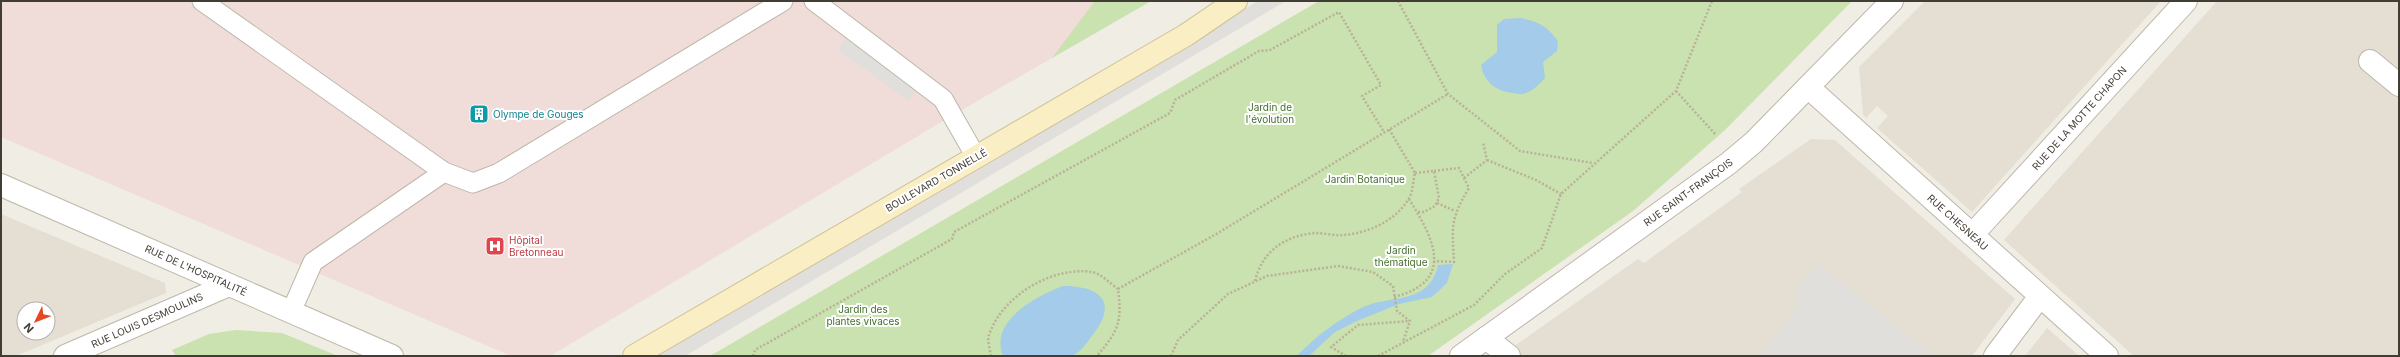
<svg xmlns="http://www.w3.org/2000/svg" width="2400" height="357" font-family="Inter,sans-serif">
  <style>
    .residential { fill: #e4dfd2; fill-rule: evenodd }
    .medical { fill: #f0dcd8 }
    .green { fill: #c9e2af }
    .parking { fill: #e1dfdc }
    .water { fill: #a4cbe9 }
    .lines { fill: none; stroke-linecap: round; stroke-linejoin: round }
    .service-casing { stroke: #beb7aa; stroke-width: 21 }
    .minor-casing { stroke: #beb7aa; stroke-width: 24 }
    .tertiary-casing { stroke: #beb7aa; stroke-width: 24 }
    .secondary-casing { stroke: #d0c299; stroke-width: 24 }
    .path { stroke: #bbb09a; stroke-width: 2.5; stroke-dasharray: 2 2; stroke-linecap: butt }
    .service { stroke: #fff; stroke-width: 19 }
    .minor { stroke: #fff; stroke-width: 22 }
    .tertiary { stroke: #fff; stroke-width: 22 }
    .secondary { stroke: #f9eec4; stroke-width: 22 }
    .labels { text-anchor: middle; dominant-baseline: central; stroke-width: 4; stroke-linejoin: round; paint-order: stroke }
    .park-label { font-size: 10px; fill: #446e2d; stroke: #fff }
    .culture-label { font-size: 10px; fill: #0d838f; stroke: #fff; text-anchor: start }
    .street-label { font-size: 10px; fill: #423d34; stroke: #fff }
    .health-label { font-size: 10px; fill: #be3a42; stroke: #fff; text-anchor: start }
  </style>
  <rect width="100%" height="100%" fill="#f0ede4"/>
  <path class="residential" d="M1925,1H2161L1972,212L1877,128L1888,116L1877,106L1866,118L1863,114L1859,67Z
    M2217,1H2399V356H2134L2004,240Z
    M1811,139L1835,140L2015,299L1972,356H1500L1638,259L1644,263L1742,192L1739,189Z
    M1,214L165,283L166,293L16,356H1ZM24,309H48V333H24Z
    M2047,328L2069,347L2079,356H2025Z"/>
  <path class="medical" d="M1,1H1151L953,115L550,356H511L1,137Z"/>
  <path class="green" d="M1095,1H1151L1052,58Z
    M1319,1H1852L1725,130L1633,211L1428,356H710Z
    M236,330L282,333L338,356H176L172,350L209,334Z"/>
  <path class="parking" d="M1258,1H1286L685,356H653Z
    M846,37L917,90L909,101L838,50Z
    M1818,264L1935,356H1761L1800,301L1793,293Z"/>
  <path class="water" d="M1521,18C1539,22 1547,26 1558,41L1557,51L1543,62L1545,78C1539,84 1534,90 1526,93C1522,95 1517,94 1513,93C1496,91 1484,82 1481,65L1497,52V25L1504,19Z
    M1453,264L1447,283L1432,297L1399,304L1357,321L1335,332L1309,356H1297C1316,336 1336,321 1361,308C1390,294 1429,306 1438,265Z
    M1063,286C1102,286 1119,303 1091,337C1087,343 1079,354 1071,356C1059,357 1018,356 1003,356C989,321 1036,296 1063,286Z"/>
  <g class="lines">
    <defs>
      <path id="service" d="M202,1L444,172L473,183L499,173L783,1
        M814,1L943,99L976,157
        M291,312L313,262L444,172"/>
      <path id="minor" d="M2370,61L2399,85
        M1808,87L2107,356
        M1,185L392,356
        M1972,235L2186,1
        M1486,338L1509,356
        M65,356L229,285
        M1995,356L2040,296"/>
      <path id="tertiary" d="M1461,356L1729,163L1754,142L1892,1"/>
      <path id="secondary" d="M634,356L1186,35L1236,1"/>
    </defs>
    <use href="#service" class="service-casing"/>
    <use href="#minor" class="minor-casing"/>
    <use href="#tertiary" class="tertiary-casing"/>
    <use href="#secondary" class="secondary-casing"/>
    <path class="path" d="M1398,1L1448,94L1520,151L1593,163
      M1676,91L1716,135
      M1487,160L1536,180L1561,194
      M1434,171L1459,168L1469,188C1450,219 1452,227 1454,262L1434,261
      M1415,173L1434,171L1439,198L1435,206L1424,212H1417
      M1464,178L1487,160L1483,142
      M1437,203L1455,211
      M1255,281C1262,251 1286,235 1316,233C1325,233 1335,236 1344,235C1368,233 1395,221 1408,200C1413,193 1413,181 1415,173L1389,129
      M1118,289L1218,233L1448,94
      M1394,297C1456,281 1434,239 1409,199
      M753,356L755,350L952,239L954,232L1170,113L1175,100L1259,51L1270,50L1339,12L1381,85L1362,96L1384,132
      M991,356C990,350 987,340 989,335C1002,296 1052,266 1092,272C1100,273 1111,284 1118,289C1122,322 1119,330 1097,356
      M1171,356L1178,340L1228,294L1267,276L1338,266L1373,272L1393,286L1397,311L1410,321L1403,342
      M1346,356L1331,347L1358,325L1409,321
      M1378,356L1474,305L1505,274L1542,248L1561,194L1676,91L1712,1"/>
    <use href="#service" class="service"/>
    <use href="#minor" class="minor"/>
    <use href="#tertiary" class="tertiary"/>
    <use href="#secondary" class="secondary"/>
  </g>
  <defs>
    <symbol id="building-square" viewBox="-11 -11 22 22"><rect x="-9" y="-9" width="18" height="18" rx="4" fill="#0f9aa8" stroke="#fff"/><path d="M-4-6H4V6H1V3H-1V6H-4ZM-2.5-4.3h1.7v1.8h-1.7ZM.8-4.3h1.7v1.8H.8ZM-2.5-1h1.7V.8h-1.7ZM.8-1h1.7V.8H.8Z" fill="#fff"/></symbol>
    <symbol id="hospital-square" viewBox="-11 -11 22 22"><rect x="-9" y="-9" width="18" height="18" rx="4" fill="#e0444e" stroke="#fff"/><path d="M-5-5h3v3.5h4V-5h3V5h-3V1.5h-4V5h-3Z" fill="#fff"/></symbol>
  </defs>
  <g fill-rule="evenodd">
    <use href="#building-square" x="468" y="103" width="22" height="22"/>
    <use href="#hospital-square" x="484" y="235" width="22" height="22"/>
  </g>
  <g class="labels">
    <g class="park-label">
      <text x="1270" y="107">Jardin de<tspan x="1270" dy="12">l'évolution</tspan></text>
      <text x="1365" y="179">Jardin Botanique</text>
      <text x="1401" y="250">Jardin<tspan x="1401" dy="12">thématique</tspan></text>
      <text x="863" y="309">Jardin des<tspan x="863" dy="12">plantes vivaces</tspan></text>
    </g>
    <g class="culture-label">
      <text x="493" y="114">Olympe de Gouges</text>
    </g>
    <g class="street-label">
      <text transform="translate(2079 118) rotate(-48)">RUE DE LA MOTTE CHAPON</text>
      <text transform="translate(936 180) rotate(-30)">BOULEVARD TONNELLÉ</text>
      <text transform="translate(1688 192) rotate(-36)">RUE SAINT-FRANÇOIS</text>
      <text transform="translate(1958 222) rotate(42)">RUE CHESNEAU</text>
      <text transform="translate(196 270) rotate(24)">RUE DE L'HOSPITALITÉ</text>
      <text transform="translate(147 320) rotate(-24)">RUE LOUIS DESMOULINS</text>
    </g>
    <g class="health-label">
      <text x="509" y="240">Hôpital<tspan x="509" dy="12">Bretonneau</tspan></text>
    </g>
  </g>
  <rect width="2400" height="357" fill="none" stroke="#423d34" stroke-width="4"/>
  <g transform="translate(36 321) rotate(227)"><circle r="19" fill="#ffffff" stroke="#b3b1ae"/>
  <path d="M0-3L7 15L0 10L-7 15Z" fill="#e74623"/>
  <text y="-6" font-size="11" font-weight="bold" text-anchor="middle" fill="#423d34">N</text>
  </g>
</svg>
